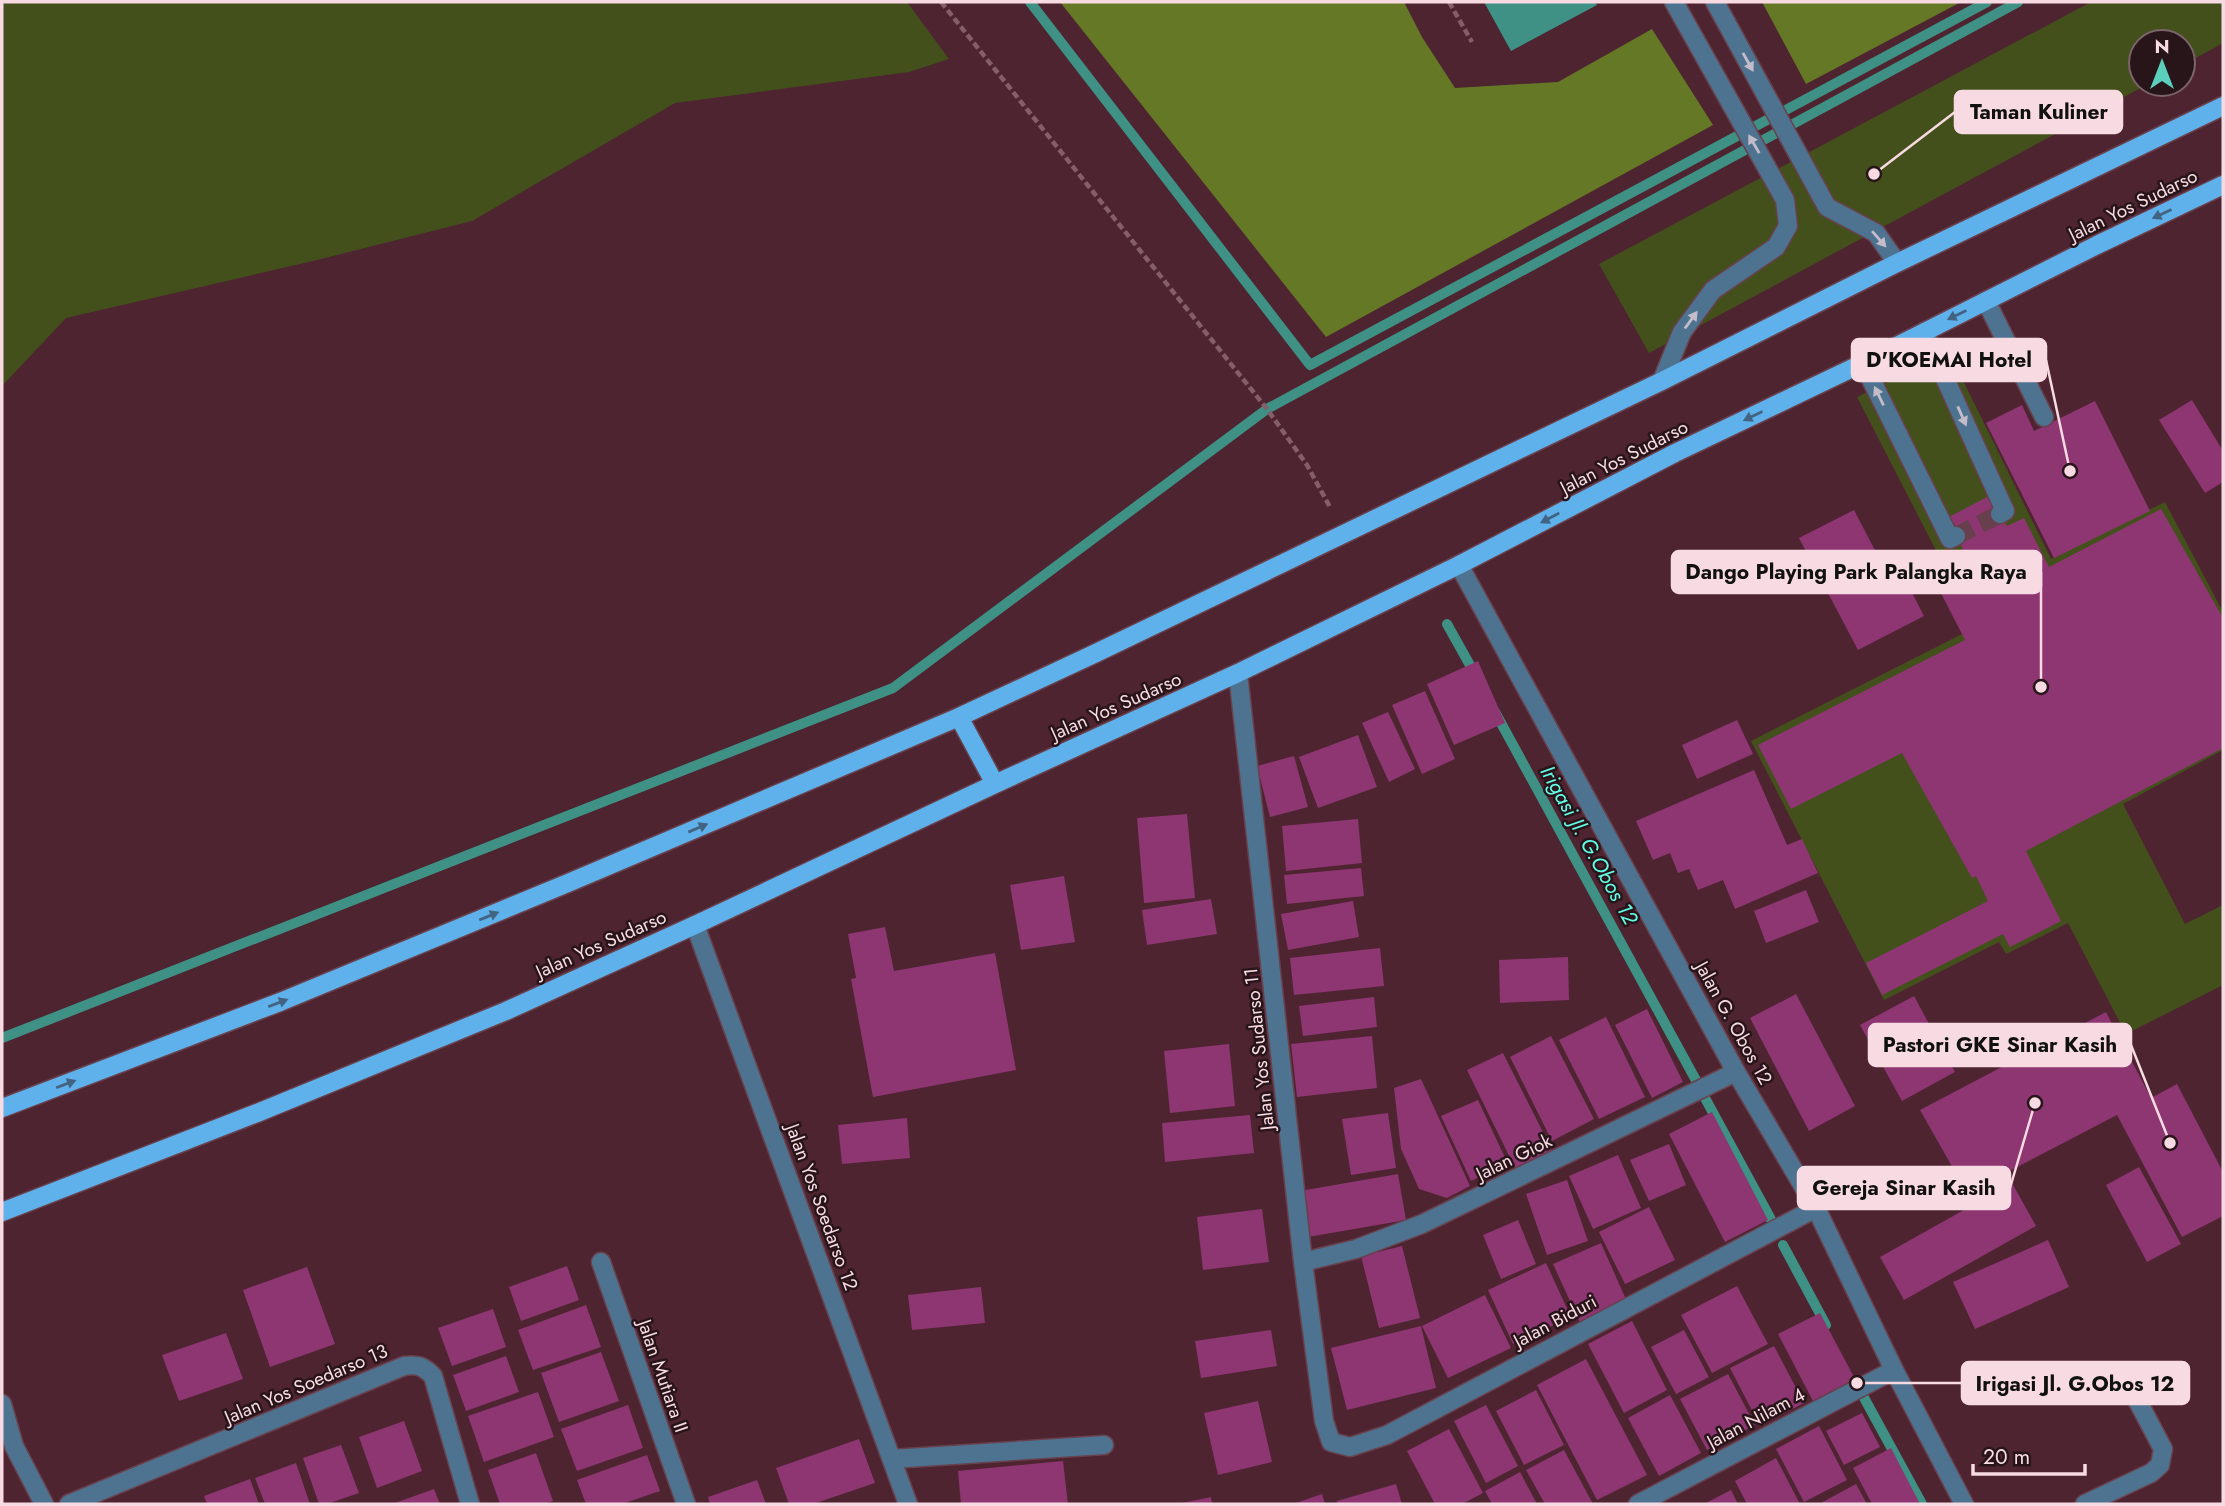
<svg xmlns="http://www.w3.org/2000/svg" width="2225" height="1506" font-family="Jost,sans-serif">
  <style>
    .green { fill: #43501c }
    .forest { fill: #647825 }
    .water { fill: #3e9184 }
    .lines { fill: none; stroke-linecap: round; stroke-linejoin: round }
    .stream { stroke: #3e9184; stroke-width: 10 }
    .building { fill: #8d3672 }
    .minor-tunnel { stroke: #683f4c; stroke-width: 18; stroke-dasharray: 18 9; stroke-linecap: butt }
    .minor-casing { stroke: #69414d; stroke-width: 21 }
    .major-casing { stroke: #69414d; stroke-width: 21 }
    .path { stroke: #845e69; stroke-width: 4.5; stroke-dasharray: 7 3.5; stroke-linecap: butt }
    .minor { stroke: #4d7390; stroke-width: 18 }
    .major { stroke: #5eb1eb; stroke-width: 18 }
    .oneway { fill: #c5bcc9 }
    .oneway2 { fill: #436382 }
    .labels { text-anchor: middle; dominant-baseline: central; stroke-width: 5; stroke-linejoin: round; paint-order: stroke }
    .street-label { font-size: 19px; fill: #f8dbe2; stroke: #28151a }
    .water-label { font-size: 21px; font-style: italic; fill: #62fde6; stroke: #28151a }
    .leader { fill: none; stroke: #f8dbe2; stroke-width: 2.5 }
    .callout-dot { fill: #f8dbe2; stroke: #28151a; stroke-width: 2.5 }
    .callout { fill: #f8dbe2; stroke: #f8dbe2; stroke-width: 2.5 }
    .callout-label { font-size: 21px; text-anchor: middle; font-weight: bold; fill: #111 }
  </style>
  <rect width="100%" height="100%" fill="#4e2431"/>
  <path class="green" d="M2,2H907L949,59L909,72L675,103L472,221L313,261L66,318L2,386Z
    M2091,2H2223V43L2183,65V42H2141V84H2148L1649,353L1599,264Z
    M1949,352L2051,559L2165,502L2223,612V750L2123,804L2185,924L2223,905V985L2126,1034L2068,923L2006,954L1999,942L1884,1000L1751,741L1966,632L1943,564L1857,397Z"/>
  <path class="forest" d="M1060,2H1404L1422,37L1455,88L1558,82L1652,29L1713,125L1326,337Z
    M1762,2H1961L1806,84Z"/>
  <path class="water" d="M1484,2H1595L1597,5L1511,51Z"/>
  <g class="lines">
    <path class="stream" d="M1030,2L1310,365L1987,2
      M1447,624L1476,676
      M1495,712L1698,1084
      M2,1038L893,688L1267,409L2018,2
      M1705,1098L1774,1225
      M1783,1245L1826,1325
      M1862,1394L1922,1504"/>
  </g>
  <path class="building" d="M2192,400L2223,451V482L2205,493L2159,420Z
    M2095,401L2150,511L2054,558L1986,423L2022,405L2034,431Z
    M1991,495L2007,526L2024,518L2049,567L2161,509L2223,618V748L2026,851L2061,921L2010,947L2003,934L1882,995L1866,963L1988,901L1976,876L1972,878L1902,753L1791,809L1758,745L1965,640L1927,566L1963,549L1947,518Z
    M1854,510L1892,583L1904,577L1924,616L1858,650L1799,538Z
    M1478,661L1505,723L1454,745L1427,684Z
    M1425,691L1455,759L1422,774L1392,705Z
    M1388,712L1415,769L1389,782L1362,723Z
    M1737,720L1753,754L1697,779L1682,745Z
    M1358,735L1377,787L1318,808L1299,757Z
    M1294,756L1308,807L1270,817L1257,766Z
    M1754,770L1787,845L1802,839L1818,873L1735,909L1723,880L1698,890L1689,869L1678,873L1670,853L1653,860L1636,821Z
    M1187,814L1195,898L1144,903L1137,818Z
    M1358,819L1362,863L1286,871L1282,826Z
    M1361,868L1364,896L1287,904L1284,875Z
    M1064,876L1075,942L1021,950L1010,885Z
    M1806,890L1819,922L1766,943L1754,911Z
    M1211,899L1217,934L1147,945L1142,910Z
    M1353,901L1359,937L1288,950L1281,914Z
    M885,927L894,971L995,953L1016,1070L873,1097L851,979L856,978L848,934Z
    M1380,948L1384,986L1294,995L1290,958Z
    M1568,957L1569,1000L1500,1003L1499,960Z
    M1796,994L1855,1106L1809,1131L1750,1018Z
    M1914,996L1955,1072L1902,1101L1860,1025Z
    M1374,997L1377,1027L1303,1036L1299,1006Z
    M1647,1009L1683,1082L1652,1098L1615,1025Z
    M2106,1012L2151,1098L2177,1084L2223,1172V1216L2182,1237L2117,1115L1967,1193L1920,1110Z
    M1606,1017L1645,1097L1599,1119L1559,1040Z
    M1372,1036L1377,1088L1297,1097L1291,1044Z
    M1551,1036L1594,1119L1552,1141L1510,1057Z
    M1229,1044L1235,1106L1170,1113L1164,1051Z
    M1503,1053L1552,1150L1515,1168L1467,1070Z
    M1421,1079L1470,1186L1447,1198L1419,1189L1401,1149L1394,1088Z
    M1478,1100L1508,1164L1471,1181L1441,1116Z
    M1712,1112L1768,1220L1725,1242L1669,1134Z
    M1388,1113L1396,1168L1351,1175L1342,1119Z
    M1250,1115L1254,1153L1165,1162L1162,1123Z
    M907,1118L910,1158L842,1164L838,1125Z
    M1669,1144L1686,1185L1649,1201L1630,1160Z
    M1618,1155L1641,1208L1593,1229L1569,1176Z
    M2139,1167L2181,1244L2147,1262L2106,1185Z
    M1398,1174L1406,1220L1308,1237L1300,1191Z
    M1567,1180L1588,1241L1547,1255L1526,1194Z
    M2012,1183L2036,1226L1904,1300L1880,1257Z
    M1649,1207L1675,1260L1625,1284L1599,1232Z
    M1262,1209L1269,1262L1203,1270L1197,1217Z
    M1518,1220L1536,1264L1501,1279L1483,1235Z
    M2048,1240L2069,1287L1975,1329L1953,1282Z
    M1601,1243L1628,1304L1581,1325L1553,1264Z
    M1402,1246L1420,1318L1379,1328L1361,1256Z
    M1546,1263L1571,1317L1513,1344L1488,1290Z
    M567,1266L579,1300L521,1321L509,1287Z
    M307,1267L335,1344L270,1367L243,1290Z
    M1737,1286L1768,1344L1712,1373L1681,1315Z
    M981,1287L985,1323L912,1330L908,1295Z
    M1485,1295L1511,1348L1448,1378L1422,1326Z
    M586,1305L601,1347L533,1370L518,1330Z
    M493,1309L506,1347L452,1366L438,1328Z
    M1820,1313L1855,1379L1813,1401L1778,1334Z
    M1632,1321L1667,1390L1624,1413L1588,1344Z
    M1421,1326L1436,1388L1347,1410L1331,1348Z
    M1271,1330L1277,1366L1201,1378L1195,1341Z
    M1684,1330L1709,1377L1676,1394L1651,1347Z
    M226,1333L243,1379L179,1401L162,1355Z
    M1774,1346L1804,1403L1760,1426L1730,1368Z
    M601,1352L619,1401L559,1422L541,1373Z
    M506,1356L519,1392L466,1411L453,1375Z
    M1586,1359L1647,1475L1597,1500L1537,1385Z
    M1728,1374L1755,1425L1707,1450L1680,1399Z
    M1536,1390L1564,1445L1524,1465L1496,1411Z
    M538,1392L554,1437L484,1462L468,1416Z
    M1670,1395L1701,1453L1659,1476L1628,1418Z
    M1258,1401L1272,1462L1218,1475L1204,1413Z
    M628,1405L643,1448L577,1471L561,1429Z
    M1486,1405L1518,1466L1486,1483L1454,1421Z
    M1862,1413L1880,1447L1844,1465L1826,1431Z
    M404,1421L422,1471L377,1488L359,1437Z
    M1819,1426L1847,1480L1804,1502L1776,1449Z
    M1449,1429L1483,1493L1462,1504H1435L1407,1451Z
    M859,1439L875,1483L813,1504H789L776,1468Z
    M341,1445L359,1493L327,1504H319L303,1458Z
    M1891,1448L1920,1504H1872L1853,1468Z
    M1564,1450L1593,1504H1545L1526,1470Z
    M536,1453L553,1501L543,1504H500L488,1470Z
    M647,1455L660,1491L622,1504H586L577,1480Z
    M1776,1458L1800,1504H1747L1735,1481Z
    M1063,1461L1068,1504H961L958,1471Z
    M296,1463L310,1504H265L255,1478Z
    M1520,1472L1537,1504H1492L1485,1491Z
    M250,1479L259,1504H207L204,1496Z
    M757,1480L766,1504H710L708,1497Z
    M1396,1484L1402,1504H1338L1337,1501Z
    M1856,1484L1867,1504H1819Z
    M434,1489L440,1504H392Z
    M1731,1490L1738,1504H1704Z
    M1322,1494L1325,1504H1293Z
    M1211,1497L1212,1504H1182V1503Z"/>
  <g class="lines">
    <path class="minor-tunnel" d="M1956,536L2000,514"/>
    <defs>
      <path id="minor" d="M1715,2L1827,207L1876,233L1897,263
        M1986,301L2044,417
        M1924,332L2005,511L2000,514
        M1863,363L1950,539L1956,536
        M1662,381L1682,332L1713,290L1776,247L1788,226L1785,200L1674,2
        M1459,565L1736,1072L1816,1208L1894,1370L1964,1504
        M1238,673L1303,1262L1324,1421L1331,1442L1350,1447L1387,1435L1816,1208
        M695,925L908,1504
        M601,1262L686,1504
        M1303,1262L1356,1249L1422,1224L1736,1072
        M2,1404L14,1446L44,1504
        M892,1459L1104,1445
        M69,1504L404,1366C418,1364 423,1366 433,1376L470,1504
        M1638,1504L1894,1370
        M2085,1504L2151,1473L2160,1465L2163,1449L2125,1377"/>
      <path id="major" d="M959,717L995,784
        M2,1108L280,1002L568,883L959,717L1096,653L1662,381L1897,263L2223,106
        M2,1212L257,1113L506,1011L695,925L995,784L1238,673L1459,565L1675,453L1863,363L2097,245L2223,185"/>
    </defs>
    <use href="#minor" class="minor-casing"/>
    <use href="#major" class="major-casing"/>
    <path class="path" d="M941,2L1267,409L1307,465L1331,509
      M1449,2L1472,42"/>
    <use href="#minor" class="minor"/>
    <use href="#major" class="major"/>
  </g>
  <defs><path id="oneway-solid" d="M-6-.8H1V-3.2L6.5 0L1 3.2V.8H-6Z" transform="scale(1.75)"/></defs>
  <g class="oneway">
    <use href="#oneway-solid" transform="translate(1748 62) rotate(61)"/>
    <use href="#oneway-solid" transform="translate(1754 144) rotate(-120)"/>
    <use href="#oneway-solid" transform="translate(1879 239) rotate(49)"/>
    <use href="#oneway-solid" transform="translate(1691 320) rotate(-54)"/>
    <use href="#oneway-solid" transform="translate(1879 396) rotate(-116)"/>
    <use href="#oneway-solid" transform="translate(1962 416) rotate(66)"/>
  </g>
  <g class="oneway2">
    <use href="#oneway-solid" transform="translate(2162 214) rotate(155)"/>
    <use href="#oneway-solid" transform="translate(1957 315) rotate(154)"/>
    <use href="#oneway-solid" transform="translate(1753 416) rotate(154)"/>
    <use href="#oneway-solid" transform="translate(1550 518) rotate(152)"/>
    <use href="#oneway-solid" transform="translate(698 828) rotate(-23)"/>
    <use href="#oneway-solid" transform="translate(489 916) rotate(-22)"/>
    <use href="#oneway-solid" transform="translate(278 1003) rotate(-21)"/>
    <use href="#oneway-solid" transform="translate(66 1084) rotate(-21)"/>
  </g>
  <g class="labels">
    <g class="street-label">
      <text transform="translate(2133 205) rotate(-26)">Jalan Yos Sudarso</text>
      <text transform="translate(1624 457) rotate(-27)">Jalan Yos Sudarso</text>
      <text transform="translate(1116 706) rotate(-24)">Jalan Yos Sudarso</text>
      <text transform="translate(601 944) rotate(-24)">Jalan Yos Sudarso</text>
      <text transform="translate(1734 1023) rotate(61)">Jalan G. Obos 12</text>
      <text transform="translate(1259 1049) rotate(-96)">Jalan Yos Sudarso 11</text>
      <text transform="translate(1514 1157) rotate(-26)">Jalan Giok</text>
      <text transform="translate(822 1207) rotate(70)">Jalan Yos Soedarso 12</text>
      <text transform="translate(1555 1321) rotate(-28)">Jalan Biduri</text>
      <text transform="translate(663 1376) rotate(71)">Jalan Mutiara II</text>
      <text transform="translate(306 1384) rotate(-23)">Jalan Yos Soedarso 13</text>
      <text transform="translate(1756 1418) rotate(-28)">Jalan Nilam 4</text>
    </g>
    <g class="water-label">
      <text transform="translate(1589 845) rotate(61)">Irigasi Jl. G.Obos 12</text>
    </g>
  </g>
  <path class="leader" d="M1874 174L1955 112M2070 471L2046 360M2041 687L2041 572M2170 1143L2131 1045M2035 1103L2010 1188M1857 1383L1962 1383"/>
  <g class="callout-dot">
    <circle cx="1874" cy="174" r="7"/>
    <circle cx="2070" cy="471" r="7"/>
    <circle cx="2041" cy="687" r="7"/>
    <circle cx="2170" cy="1143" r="7"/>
    <circle cx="2035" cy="1103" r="7"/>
    <circle cx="1857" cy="1383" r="7"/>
  </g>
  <g class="callout">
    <rect x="1955" y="91" width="167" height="42" rx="7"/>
    <rect x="1852" y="339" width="194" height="42" rx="7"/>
    <rect x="1672" y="551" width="369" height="42" rx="7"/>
    <rect x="1869" y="1024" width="262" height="42" rx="7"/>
    <rect x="1798" y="1167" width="212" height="42" rx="7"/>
    <rect x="1962" y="1362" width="227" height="42" rx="7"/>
  </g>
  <g class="callout-label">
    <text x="2039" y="119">Taman Kuliner</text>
    <text x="1949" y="367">D'KOEMAI Hotel</text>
    <text x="1856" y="579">Dango Playing Park Palangka Raya</text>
    <text x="2000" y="1052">Pastori GKE Sinar Kasih</text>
    <text x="1904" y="1195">Gereja Sinar Kasih</text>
    <text x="2075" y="1391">Irigasi Jl. G.Obos 12</text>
  </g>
  <rect width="2225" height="1506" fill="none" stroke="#f8dbe2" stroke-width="7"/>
  <g transform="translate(2162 63)"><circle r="33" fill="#28151a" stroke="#7b646a" stroke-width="2"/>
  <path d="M0-5L12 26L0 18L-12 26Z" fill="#5bcebc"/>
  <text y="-10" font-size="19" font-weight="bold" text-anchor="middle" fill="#f8dbe2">N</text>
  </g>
  <path d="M1973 1464v10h112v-10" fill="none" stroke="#f8dbe2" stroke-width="3.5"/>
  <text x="1983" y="1464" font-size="21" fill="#f8dbe2" stroke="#28151a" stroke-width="5" paint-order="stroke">20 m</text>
</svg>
